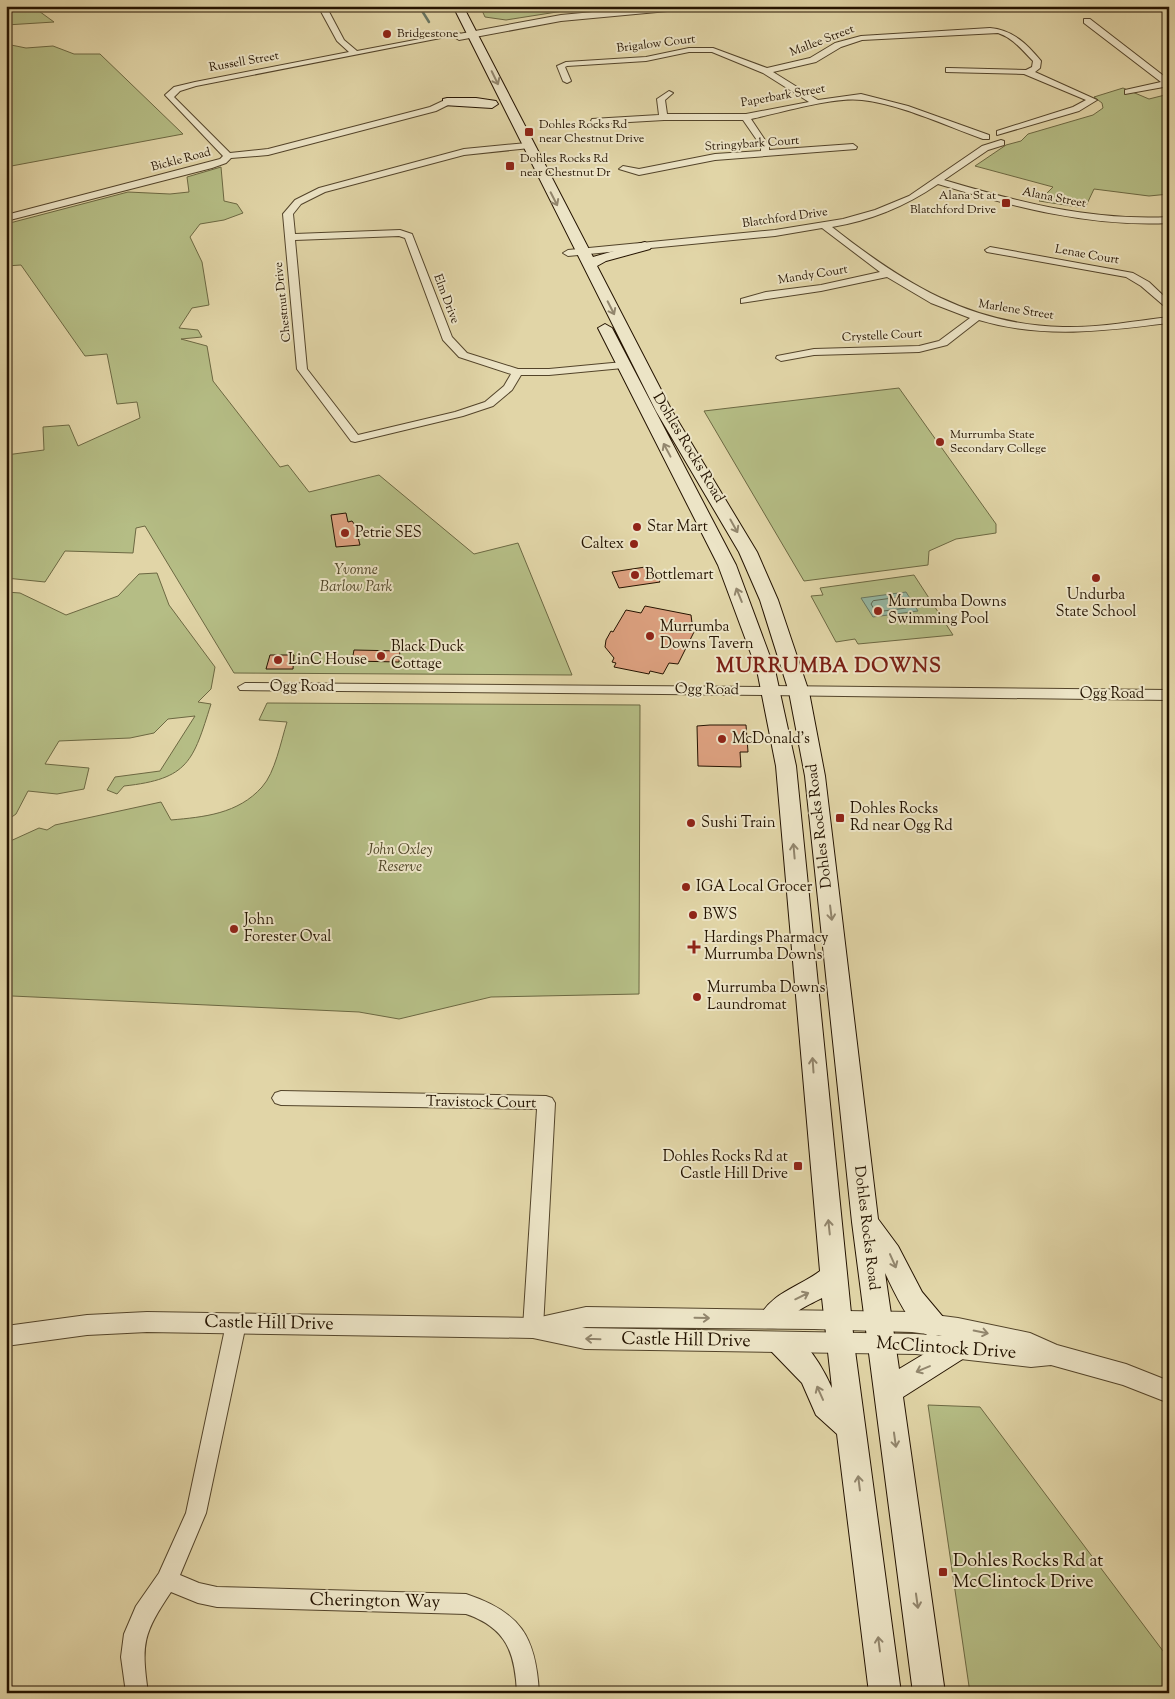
<svg xmlns="http://www.w3.org/2000/svg" width="1175" height="1699" font-family="'Sorts Mill Goudy',serif">
  <style>
    .green { fill: #b5bd85; stroke: #6c6842 }
    .water { fill: #95b9a5; stroke: #687763 }
    .lines { fill: none; stroke-linecap: round; stroke-linejoin: round }
    .shore { stroke: #5c6652; stroke-width: 1 }
    .stream { stroke: #687763; stroke-width: 2.5 }
    .building { fill: #dda180; stroke: #241300 }
    .minor-casing { stroke: #53442a; stroke-width: 2 }
    .tertiary-casing { stroke: #53442a; stroke-width: 2 }
    .secondary-casing { stroke: #241300; stroke-width: 2 }
    .minor { fill: #ece4c6; fill-rule: evenodd }
    .tertiary { fill: #ece4c6; fill-rule: evenodd }
    .secondary { fill: #ece4c6; fill-rule: evenodd }
    .oneway { stroke: #92866d }
    .poi-dot { fill: #8f2418; stroke: #ece4c6; stroke-width: 2 }
    .labels { text-anchor: middle; dominant-baseline: central; stroke-width: 4; stroke-linejoin: round; paint-order: stroke }
    .far-poi-label { font-size: 12px; fill: #241300; stroke: #ece4c6; text-anchor: start }
    .far-street-label { font-size: 12px; fill: #241300; stroke: #ece4c6 }
    .street-label { font-size: 15px; fill: #241300; stroke: #ece4c6 }
    .poi-label { font-size: 15px; fill: #241300; stroke: #ece4c6; text-anchor: start }
    .park-label { font-size: 15px; font-style: italic; fill: #504628; stroke: #ece4c6 }
    .near-street-label { font-size: 18px; fill: #241300; stroke: #ece4c6 }
    .near-poi-label { font-size: 18px; fill: #241300; stroke: #ece4c6; text-anchor: start }
    .district-label { font-size: 20px; font-weight: bold; letter-spacing: 1px; fill: #7a1f14; stroke: #ece4c6 }
  </style>
  <rect width="100%" height="100%" fill="#e1d5a7"/>
  <filter id="stains"><feTurbulence type="fractalNoise" baseFrequency=".004" numOctaves="4"/><feColorMatrix values="0 0 0 0 .2 0 0 0 0 .09 0 0 0 0 .02 0 0 0 .5 -.17"/></filter>
  <radialGradient id="worn" r=".72"><stop offset=".6" stop-color="#630" stop-opacity="0"/><stop offset="1" stop-color="#630" stop-opacity=".3"/></radialGradient>
  <path class="green" d="M6,6H32L54,22L6,25Z
    M480,6H595L506,20L485,17Z
    M6,44L26,48L53,46L74,54H100L183,134L6,167Z
    M1123,88L1149,99L1169,94V194L1149,196L1094,189L1085,208L1039,201L1053,187L975,166L1006,145L1021,141L1028,134L1093,115L1103,108L1102,103L1094,97Z
    M221,167L224,201L237,204L243,213L224,220L200,224L190,237L202,262L209,305L192,308L179,328L198,330L202,337L181,339L207,346L213,381L280,467L288,465L309,492L379,475L474,554L518,543L572,675L234,673L145,526L136,528L133,553L65,551L45,582L6,578V455L44,450L43,427L69,425L78,446L140,418L137,402L117,404L107,354L85,356L21,265L6,266V224L128,192L170,194L189,192L187,177Z
    M899,388L996,524V533L956,539L929,551L928,565L804,581L704,411Z
    M157,573L169,605L215,667L211,689L198,702L211,704C193,761 189,779 124,786L117,794L107,790L115,777L160,771L195,716L168,719L154,733L130,738L59,741L45,764L89,768L84,789L57,794L28,791L16,814L6,821V592L20,593L66,615L118,596L139,574Z
    M914,575L953,635L858,644L855,639L836,642L811,596L823,595L820,588Z
    M267,703L640,705L639,994L491,997L399,1019L359,1012L12,996L6,999V843L39,828L47,830L55,825L161,802L171,820C204,817 238,814 262,787C275,773 281,741 287,722L259,720Z
    M928,1405L980,1407L1169,1659V1693H970Z"/>
  <path class="water" d="M906,592L918,611L873,617L861,598Z"/>
  <g class="lines">
    <path class="shore" d="M902,597L908,605L906,608L876,612L871,604L873,601Z"/>
    <path class="stream" d="M419,6L429,22"/>
  </g>
  <path class="building" d="M346,513L348,522L352,521L355,525L360,545L336,547L331,515Z
    M652,566L660,582L619,588L612,572Z
    M645,606L691,615L692,623L698,624L678,664L669,663L663,674L650,671L649,674L614,667L616,663L612,662L614,658L605,647L606,640L611,631L613,632L626,610L641,613Z
    M354,650L400,651L399,662L352,661Z
    M270,655H294L293,669H266Z
    M710,725H746L748,752H740L741,767L698,766L697,726Z"/>
  <g class="lines">
    <defs>
      <path id="minor" d="M318,6H326L344,40L357,51L457,32L461,34L196,86L180,91L174,97L230,153L268,149L430,107L447,99L451,102L450,104L436,111L268,155L231,158L226,163L212,168L6,221V215L220,159L223,156L165,95L174,87L195,82L349,52L337,41Z
        M1084,19H1090L1169,80V86L1125,94V90L1161,82L1084,23Z
        M990,28C1013,30 1027,44 1041,61L1040,68L1035,72L1097,100L1079,111L997,135V131L1073,107L1086,100L1024,74L946,72V68H949L1026,70L1032,67L1033,61C1022,50 1013,38 998,33L862,40L841,47L816,62L773,72L818,100L861,94L908,106L989,135V139H983C944,125 903,105 862,100C835,96 779,113 751,119L769,146V150L853,144L857,147L856,149L715,160L639,175L619,169L623,166L639,169L715,154L761,151V146L743,120H664L595,124L591,121L592,119L659,115L657,99L669,91L673,93L665,100L667,114H746L809,102L763,73L712,52H689L646,61L567,66L565,67L571,81L567,83L563,81L557,66L566,62L646,57L689,48H713L767,68L810,58L835,43L861,36Z
        M1001,140L1004,141V145L988,150L944,180C1018,202 1090,221 1169,217V223C1089,227 1014,207 938,184C906,206 870,221 832,227C903,283 970,325 1063,327C1098,328 1134,321 1169,317V323C1105,331 1042,339 979,320L947,345L919,352L814,355L781,361L776,358L777,356L814,349L919,346L939,341L970,318L931,303L887,277L821,291L741,303V299L766,292L821,285L880,272L822,228L775,236L568,256L563,253L568,250L775,230L843,219L875,210L909,196L982,146Z
        M527,143L531,146L530,148L464,155L325,192L301,204L293,214L295,234L400,230L412,234L452,337L467,353L518,369H549L623,362L628,365L623,368L549,375H521L512,390L493,406L463,416L355,442L351,441L297,369L283,214L295,200L319,188L464,149ZM399,236L405,238L443,340L459,357L511,374L504,386L485,402L455,412L358,435L307,369L295,240Z
        M990,247L1133,273L1149,282L1169,301V310L1141,286L1126,277L987,252L985,250Z
        M245,683L772,687L779,691L772,695L240,690L238,687Z
        M281,1091L546,1096L552,1098L555,1103L543,1328L540,1334L533,1336L526,1334L523,1328L537,1109L281,1105L275,1103L272,1098L275,1093Z
        M236,1316L243,1318L246,1324L206,1513L180,1575L199,1583L217,1587L466,1594C520,1612 536,1636 539,1693H517C515,1653 507,1628 466,1614L217,1607L198,1603L171,1592C143,1634 141,1643 148,1693H126L121,1657L124,1634L136,1606L159,1573L186,1513L226,1324L229,1318Z"/>
      <path id="tertiary" d="M656,6H694L689,9L561,21L459,40L454,37L459,34L561,15Z
        M1157,6H1168L1169,14Z
        M772,686L1169,690V700L766,695L764,691L766,687Z
        M586,1307L912,1312L958,1318L1030,1333L1057,1345L1126,1364L1169,1381V1403L1123,1385L1051,1365L1031,1367L916,1354L585,1349L533,1338L147,1332L87,1335L6,1346V1326L87,1315L147,1312L536,1318ZM586,1327L814,1329L912,1332L942,1336L916,1334L582,1328Z"/>
      <path id="secondary" d="M453,6H463L593,257L645,242L652,246L650,249L606,261L597,266L672,411L757,552L778,600L809,692L825,776L878,1219L898,1246L922,1292L943,1317L947,1325L943,1333C939,1335 935,1337 931,1336C912,1333 893,1289 885,1273L899,1369L949,1339L959,1335L969,1339L973,1347L969,1355L903,1397L945,1693H913L852,1222L805,776L789,692L760,600L739,552L656,411Z
        M447,98H476L496,101L498,104L492,108L443,105V99Z
        M605,324L612,328L736,565L775,670L796,766L854,1343L901,1693H869L837,1434L816,1415L802,1383L771,1351L767,1343L771,1335C800,1324 822,1366 832,1388L822,1298C815,1302 807,1305 801,1309C786,1319 782,1333 763,1326L759,1318C771,1293 799,1287 820,1271L776,766L757,670L718,565L598,328Z"/>
    </defs>
    <use href="#minor" class="minor-casing"/>
    <use href="#tertiary" class="tertiary-casing"/>
    <use href="#secondary" class="secondary-casing"/>
    <use href="#minor" class="minor"/>
    <use href="#tertiary" class="tertiary"/>
    <use href="#secondary" class="secondary"/>
  </g>
  <defs><path id="oneway-shaft" d="M-6 0H5M1.5-3L5.5 0L1.5 3" fill="none" stroke-width="1.6" stroke-linecap="round" stroke-linejoin="round" transform="scale(1.25)"/></defs>
  <g class="oneway">
    <use href="#oneway-shaft" transform="translate(495 78) rotate(64)"/>
    <use href="#oneway-shaft" transform="translate(554 199) rotate(63)"/>
    <use href="#oneway-shaft" transform="translate(611 308) rotate(63)"/>
    <use href="#oneway-shaft" transform="translate(667 450) rotate(-118)"/>
    <use href="#oneway-shaft" transform="translate(734 526) rotate(61)"/>
    <use href="#oneway-shaft" transform="translate(739 595) rotate(-112)"/>
    <use href="#oneway-shaft" transform="translate(794 851) rotate(-95)"/>
    <use href="#oneway-shaft" transform="translate(831 913) rotate(83)"/>
    <use href="#oneway-shaft" transform="translate(813 1065) rotate(-94)"/>
    <use href="#oneway-shaft" transform="translate(829 1227) rotate(-96)"/>
    <use href="#oneway-shaft" transform="translate(893 1261) rotate(66)"/>
    <use href="#oneway-shaft" transform="translate(802 1296) rotate(-26)"/>
    <use href="#oneway-shaft" transform="translate(702 1318) rotate(1)"/>
    <use href="#oneway-shaft" transform="translate(981 1332) rotate(11)"/>
    <use href="#oneway-shaft" transform="translate(593 1339) rotate(-178)"/>
    <use href="#oneway-shaft" transform="translate(923 1369) rotate(157)"/>
    <use href="#oneway-shaft" transform="translate(820 1393) rotate(-114)"/>
    <use href="#oneway-shaft" transform="translate(895 1440) rotate(82)"/>
    <use href="#oneway-shaft" transform="translate(859 1483) rotate(-97)"/>
    <use href="#oneway-shaft" transform="translate(917 1601) rotate(82)"/>
    <use href="#oneway-shaft" transform="translate(879 1644) rotate(-97)"/>
  </g>
  <g class="poi-dot">
    <circle cx="387" cy="34" r="5"/>
    <rect x="524" y="127" width="10" height="10" rx="2.5"/>
    <rect x="505" y="161" width="10" height="10" rx="2.5"/>
    <rect x="1001" y="198" width="10" height="10" rx="2.5"/>
    <circle cx="940" cy="442" r="5"/>
    <circle cx="637" cy="527" r="5"/>
    <circle cx="345" cy="533" r="5"/>
    <circle cx="634" cy="544" r="5"/>
    <circle cx="635" cy="575" r="5"/>
    <circle cx="1096" cy="578" r="5"/>
    <circle cx="878" cy="611" r="5"/>
    <circle cx="650" cy="636" r="5"/>
    <circle cx="381" cy="656" r="5"/>
    <circle cx="278" cy="660" r="5"/>
    <circle cx="722" cy="739" r="5"/>
    <rect x="835" y="813" width="10" height="10" rx="2.5"/>
    <circle cx="691" cy="823" r="5"/>
    <circle cx="686" cy="887" r="5"/>
    <circle cx="693" cy="915" r="5"/>
    <circle cx="234" cy="929" r="5"/>
    <path d="M691.5 939.5h5v5h5v5h-5v5h-5v-5h-5v-5h5z"/>
    <circle cx="697" cy="997" r="5"/>
    <rect x="793" y="1161" width="10" height="10" rx="2.5"/>
    <rect x="938" y="1567" width="10" height="10" rx="2.5"/>
  </g>
  <g class="labels">
    <g class="far-poi-label">
      <text x="397" y="34">Bridgestone</text>
      <text x="539" y="125">Dohles Rocks Rd<tspan x="539" dy="14">near Chestnut Drive</tspan></text>
      <text x="520" y="159">Dohles Rocks Rd<tspan x="520" dy="14">near Chestnut Dr</tspan></text>
      <text x="996" y="196" text-anchor="end">Alana St at<tspan x="996" dy="14">Blatchford Drive</tspan></text>
      <text x="950" y="435">Murrumba State<tspan x="950" dy="14">Secondary College</tspan></text>
    </g>
    <g class="far-street-label">
      <text transform="translate(822 41) rotate(-21)">Mallee Street</text>
      <text transform="translate(656 44) rotate(-7)">Brigalow Court</text>
      <text transform="translate(244 62) rotate(-10)">Russell Street</text>
      <text transform="translate(783 96) rotate(-10)">Paperbark Street</text>
      <text transform="translate(752 144) rotate(-4)">Stringybark Court</text>
      <text transform="translate(181 160) rotate(-15)">Bickle Road</text>
      <text transform="translate(1054 198) rotate(11)">Alana Street</text>
      <text transform="translate(785 218) rotate(-8)">Blatchford Drive</text>
      <text transform="translate(1087 255) rotate(10)">Lenae Court</text>
      <text transform="translate(813 275) rotate(-9)">Mandy Court</text>
      <text transform="translate(446 299) rotate(69)">Elm Drive</text>
      <text transform="translate(283 302) rotate(-96)">Chestnut Drive</text>
      <text transform="translate(1016 310) rotate(9)">Marlene Street</text>
      <text transform="translate(882 336) rotate(-3)">Crystelle Court</text>
    </g>
    <g class="street-label">
      <text transform="translate(688 448) rotate(59)">Dohles Rocks Road</text>
      <text x="302" y="687">Ogg Road</text>
      <text transform="translate(707 690) rotate(1)">Ogg Road</text>
      <text x="1112" y="694">Ogg Road</text>
      <text transform="translate(820 826) rotate(-97)">Dohles Rocks Road</text>
      <text transform="translate(481 1103) rotate(1)">Travistock Court</text>
      <text transform="translate(866 1228) rotate(83)">Dohles Rocks Road</text>
    </g>
    <g class="poi-label">
      <text x="647" y="527">Star Mart</text>
      <text x="355" y="533">Petrie SES</text>
      <text x="624" y="544" text-anchor="end">Caltex</text>
      <text x="645" y="575">Bottlemart</text>
      <text x="1096" y="595" text-anchor="middle">Undurba<tspan x="1096" dy="17">State School</tspan></text>
      <text x="888" y="602">Murrumba Downs<tspan x="888" dy="17">Swimming Pool</tspan></text>
      <text x="660" y="627">Murrumba<tspan x="660" dy="17">Downs Tavern</tspan></text>
      <text x="391" y="647">Black Duck<tspan x="391" dy="17">Cottage</tspan></text>
      <text x="288" y="660">LinC House</text>
      <text x="732" y="739">McDonald's</text>
      <text x="850" y="809">Dohles Rocks<tspan x="850" dy="17">Rd near Ogg Rd</tspan></text>
      <text x="701" y="823">Sushi Train</text>
      <text x="696" y="887">IGA Local Grocer</text>
      <text x="703" y="915">BWS</text>
      <text x="244" y="920">John<tspan x="244" dy="17">Forester Oval</tspan></text>
      <text x="704" y="938">Hardings Pharmacy<tspan x="704" dy="17">Murrumba Downs</tspan></text>
      <text x="707" y="988">Murrumba Downs<tspan x="707" dy="17">Laundromat</tspan></text>
      <text x="788" y="1157" text-anchor="end">Dohles Rocks Rd at<tspan x="788" dy="17">Castle Hill Drive</tspan></text>
    </g>
    <g class="park-label">
      <text x="356" y="570">Yvonne<tspan x="356" dy="17">Barlow Park</tspan></text>
      <text x="400" y="850">John Oxley<tspan x="400" dy="17">Reserve</tspan></text>
    </g>
    <g class="near-street-label">
      <text transform="translate(269 1324) rotate(1)">Castle Hill Drive</text>
      <text transform="translate(686 1341) rotate(1)">Castle Hill Drive</text>
      <text transform="translate(946 1349) rotate(4)">McClintock Drive</text>
      <text transform="translate(375 1602) rotate(1)">Cherington Way</text>
    </g>
    <g class="near-poi-label">
      <text x="953" y="1562">Dohles Rocks Rd at<tspan x="953" dy="21">McClintock Drive</tspan></text>
    </g>
    <g class="district-label">
      <text x="829" y="667">MURRUMBA DOWNS</text>
    </g>
  </g>
  <rect width="1175" height="1699" fill="none" stroke="#e1d5a7" stroke-width="25"/>
  <rect x="8" y="8" width="1160" height="1684" fill="none" stroke="#241300" stroke-width="2.5"/>
  <rect x="12" y="12" width="1150" height="1674" fill="none" stroke="#241300"/>
  <rect width="100%" height="100%" filter="url(#stains)"/>
  <rect width="100%" height="100%" fill="url(#worn)"/>
</svg>
